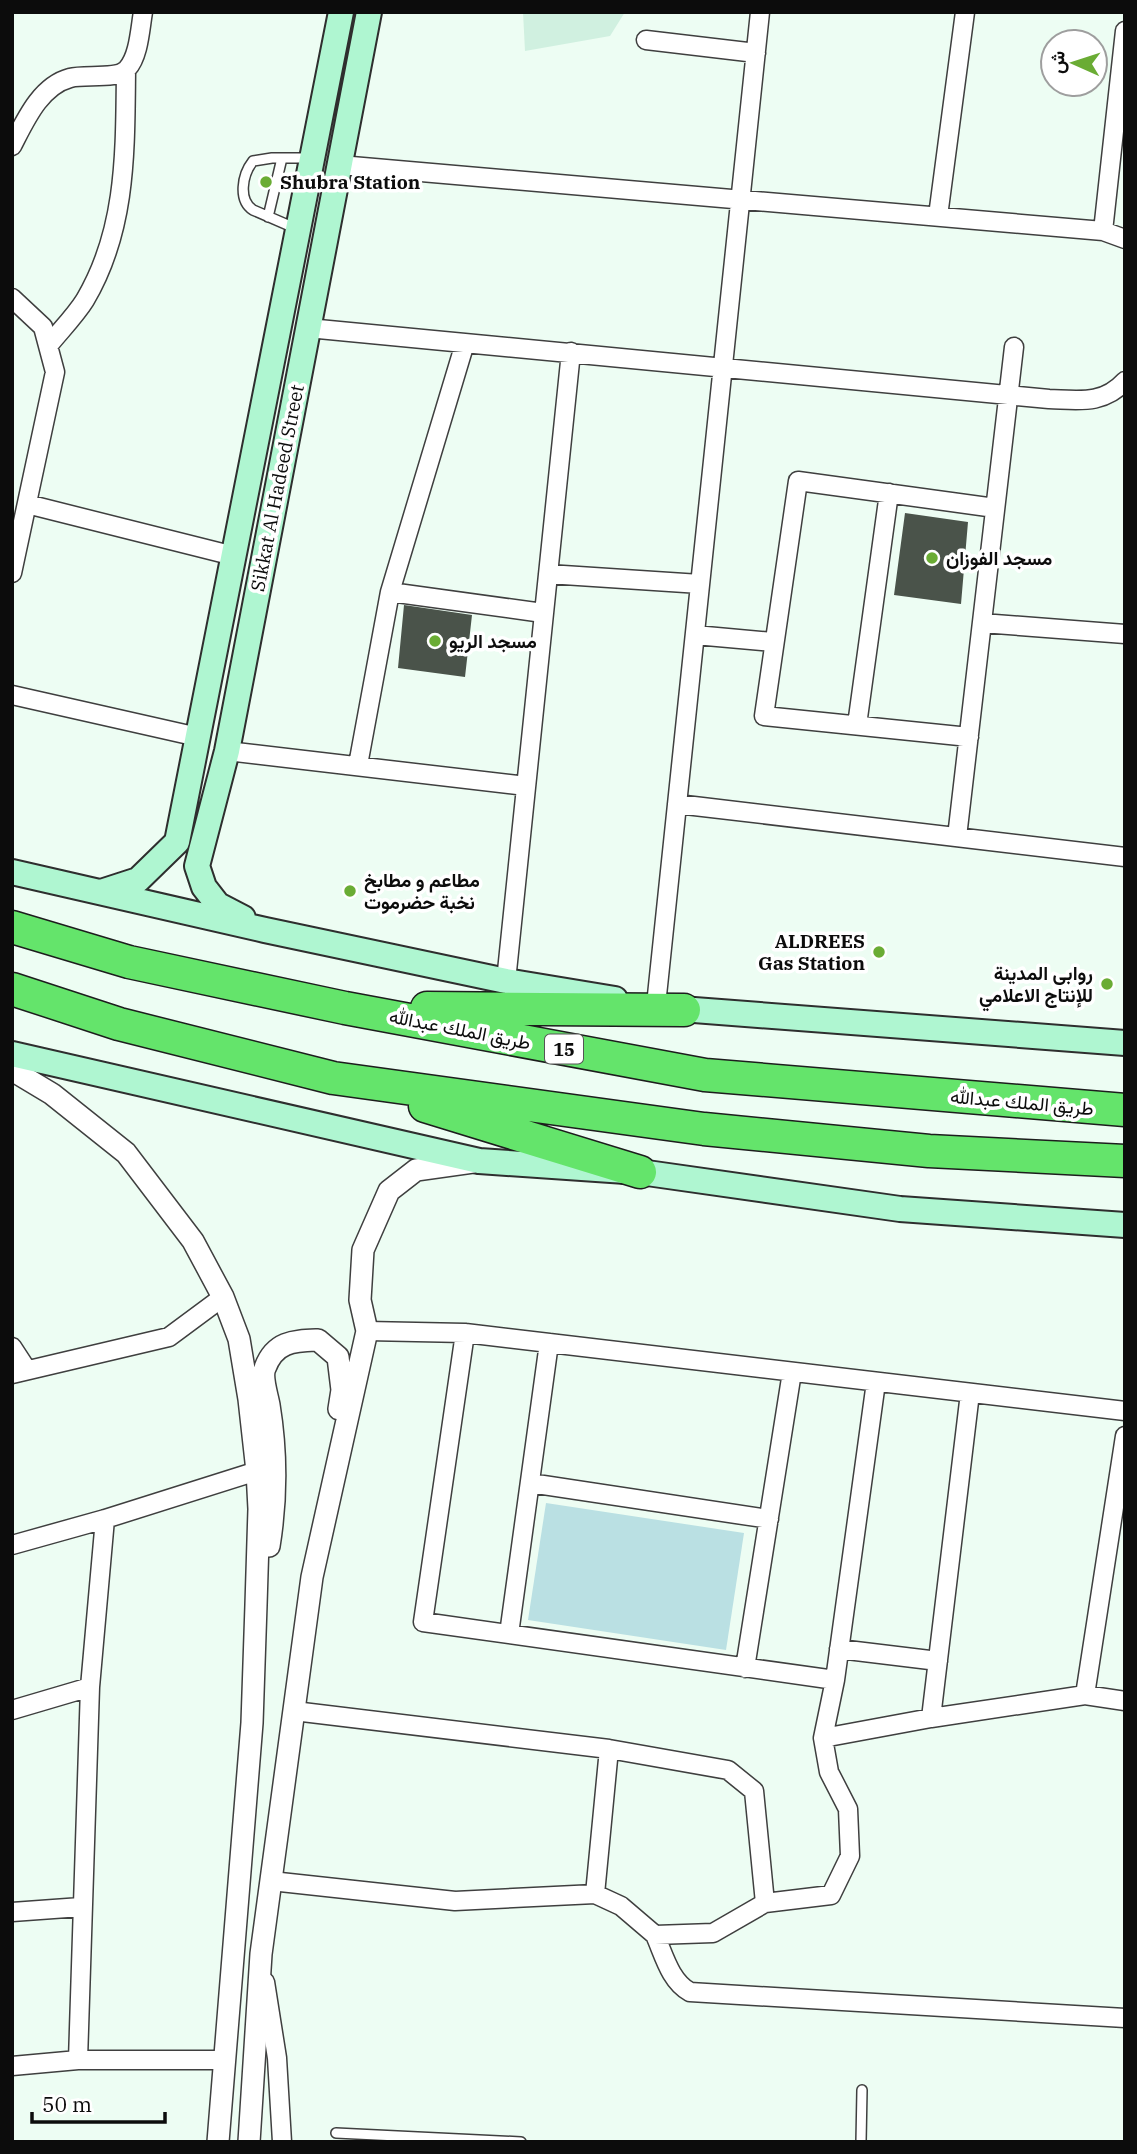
<svg xmlns="http://www.w3.org/2000/svg" width="1137" height="2154" font-family="'IBM Plex Serif',Vazirmatn,serif">
  <style>
    .farmland { fill: #d0f0e0 }
    .green { fill: #bae0e3 }
    .building { fill: #4a534a }
    .lines { fill: none; stroke-linecap: round; stroke-linejoin: round }
    .service-casing { stroke: #3f3f3f; stroke-width: 12 }
    .minor-casing { stroke: #3f3f3f; stroke-width: 21 }
    .tertiary-casing { stroke: #3f3f3f; stroke-width: 24 }
    .secondary-casing { stroke: #2e2e2e; stroke-width: 28 }
    .motorway-casing { stroke: #1d1d1d; stroke-width: 35 }
    .service { stroke: #fff; stroke-width: 9 }
    .minor { stroke: #fff; stroke-width: 18 }
    .tertiary { stroke: #fff; stroke-width: 21 }
    .secondary { stroke: #aff6d1; stroke-width: 24 }
    .motorway { stroke: #64e46b; stroke-width: 32 }
    .poi-dot { fill: #6aac34; stroke: #fff; stroke-width: 2.5 }
    .labels { text-anchor: middle; dominant-baseline: central; stroke-width: 7; stroke-linejoin: round; paint-order: stroke }
    .shield { fill: #fff; stroke: #555; stroke-width: 2 }
    .shield-label { font-size: 18px; font-weight: bold; fill: #0c0c0c }
    .poi-label { font-size: 19px; font-weight: bold; fill: #0c0c0c; stroke: #fff; text-anchor: start }
    .street-label { font-size: 19px; fill: #0c0c0c; stroke: #fff }
  </style>
  <rect width="100%" height="100%" fill="#edfdf3"/>
  <path class="farmland" d="M523,12H625L610,36L525,51Z"/>
  <path class="green" d="M546,1503L744,1533L726,1650L528,1620Z"/>
  <path class="building" d="M905,513L968,522L961,604L894,595Z
    M404,605L472,615L465,677L398,668Z"/>
  <g class="lines">
    <defs>
      <path id="service" d="M268,217L282,158
        M297,229L253,210C238,200 242,175 253,161L272,158H309
        M336,2133L521,2142
        M861,2142L862,2090"/>
      <path id="minor" d="M646,40L756,53
        M12,146C25,121 40,86 70,78C85,74 118,80 127,69C139,56 140,29 143,12
        M340,165L1103,231L1125,239
        M938,216L965,12
        M1103,231L1125,31
        M12,298L43,327L55,372L12,573
        M308,328L1049,399C1079,400 1103,405 1125,381
        M48,346C60,331 75,316 85,300C127,229 125,151 126,71
        M27,504L234,556
        M548,574L700,584
        M390,592L543,613
        M982,623L1125,634
        M695,635L773,642
        M12,695L198,737
        M857,725L889,493
        M969,737L764,716L798,481L995,508
        M227,751L526,786
        M358,765L390,592L465,343
        M677,804L1125,857
        M957,837L1014,347
        M506,981L571,352
        M656,1005L760,12
        M367,1331L465,1333L1125,1411
        M465,1333L423,1622L835,1680
        M12,1347L27,1370
        M12,1374L169,1337L223,1297
        M530,1483L769,1519
        M12,1545L105,1519L257,1471
        M509,1634L549,1343
        M839,1649L938,1661
        M745,1668L792,1372
        M1085,1695L1125,1436
        M12,1710L90,1687
        M294,1711L609,1749L728,1770L754,1791L765,1903
        M931,1718L970,1393
        M823,1738L931,1718L1085,1695L1125,1701
        M271,1881L455,1901L595,1894L621,1906L655,1935L713,1933L765,1903L831,1895L850,1856L848,1809L829,1772L823,1738L835,1680L876,1382
        M595,1894L609,1749
        M12,1912L81,1907
        M655,1935C664,1955 670,1981 690,1992L1125,2018
        M265,1982L277,2058L282,2142
        M78,2060L90,1687L105,1519
        M12,2066L78,2060H225"/>
      <path id="tertiary" d="M12,1070L52,1094L126,1153L193,1241L223,1297L239,1339L249,1399L257,1471L259,1509L256,1605L252,1723L218,2142
        M269,1546C277,1497 277,1454 269,1405C267,1394 261,1377 265,1368C275,1341 294,1341 318,1340L338,1357L342,1390L339,1409
        M249,2142L261,1954L312,1577L367,1331L360,1300L363,1250L389,1191L416,1170L473,1162"/>
      <path id="secondary" d="M12,872L265,930L506,981L615,999
        M101,892L138,880L177,842L341,12
        M243,918L218,905L204,887L197,866L227,751L369,12
        M668,1008L1125,1043
        M12,1054L479,1161L640,1172L900,1209L1125,1225"/>
      <path id="motorway" d="M12,927L129,962L345,1008L705,1075L1125,1110
        M12,989L119,1024L333,1078L704,1129L929,1151L1125,1161
        M427,1008L684,1010
        M425,1106L640,1172"/>
    </defs>
    <use href="#service" class="service-casing"/>
    <use href="#minor" class="minor-casing"/>
    <use href="#tertiary" class="tertiary-casing"/>
    <use href="#secondary" class="secondary-casing"/>
    <use href="#motorway" class="motorway-casing"/>
    <use href="#service" class="service"/>
    <use href="#minor" class="minor"/>
    <use href="#tertiary" class="tertiary"/>
    <use href="#secondary" class="secondary"/>
    <use href="#motorway" class="motorway"/>
  </g>
  <g class="poi-dot">
    <circle cx="266" cy="182" r="7"/>
    <circle cx="932" cy="558" r="7"/>
    <circle cx="435" cy="641" r="7"/>
    <circle cx="350" cy="891" r="7"/>
    <circle cx="879" cy="952" r="7"/>
    <circle cx="1107" cy="984" r="7"/>
  </g>
  <g class="labels">
    <rect class="shield" x="545" y="1034.5" width="38" height="29" rx="5"/>
    <g class="shield-label">
      <text x="564" y="1049">15</text>
    </g>
    <g class="poi-label">
      <text x="280" y="182">Shubra Station</text>
      <text x="946" y="558">مسجد الفوزان</text>
      <text x="449" y="641">مسجد الريو</text>
      <text x="364" y="880">مطاعم و مطابخ<tspan x="364" dy="22">نخبة حضرموت</tspan></text>
      <text x="865" y="941" text-anchor="end">ALDREES<tspan x="865" dy="22">Gas Station</tspan></text>
      <text x="1093" y="973" text-anchor="end">روابي المدينة<tspan x="1093" dy="22">للإنتاج الاعلامي</tspan></text>
    </g>
    <g class="street-label">
      <text transform="translate(277 488) rotate(-79)">Sikkat Al Hadeed Street</text>
      <text transform="translate(460 1029) rotate(11)">طريق الملك عبدالله</text>
      <text transform="translate(1022 1102) rotate(5)">طريق الملك عبدالله</text>
    </g>
  </g>
  <rect width="1137" height="2154" fill="none" stroke="#0c0c0c" stroke-width="28"/>
  <g transform="translate(1074 63) rotate(273)"><circle r="33" fill="#ffffff" stroke="#9e9e9e" stroke-width="2"/>
  <path d="M0-5L12 26L0 18L-12 26Z" fill="#6aac34"/>
  <text y="-10" font-size="19" font-weight="bold" text-anchor="middle" fill="#0c0c0c">ش</text>
  </g>
  <path d="M32 2112v10h133v-10" fill="none" stroke="#0c0c0c" stroke-width="3.5"/>
  <text x="42" y="2112" font-size="21" fill="#0c0c0c" stroke="#ffffff" stroke-width="5" paint-order="stroke">50 m</text>
</svg>
